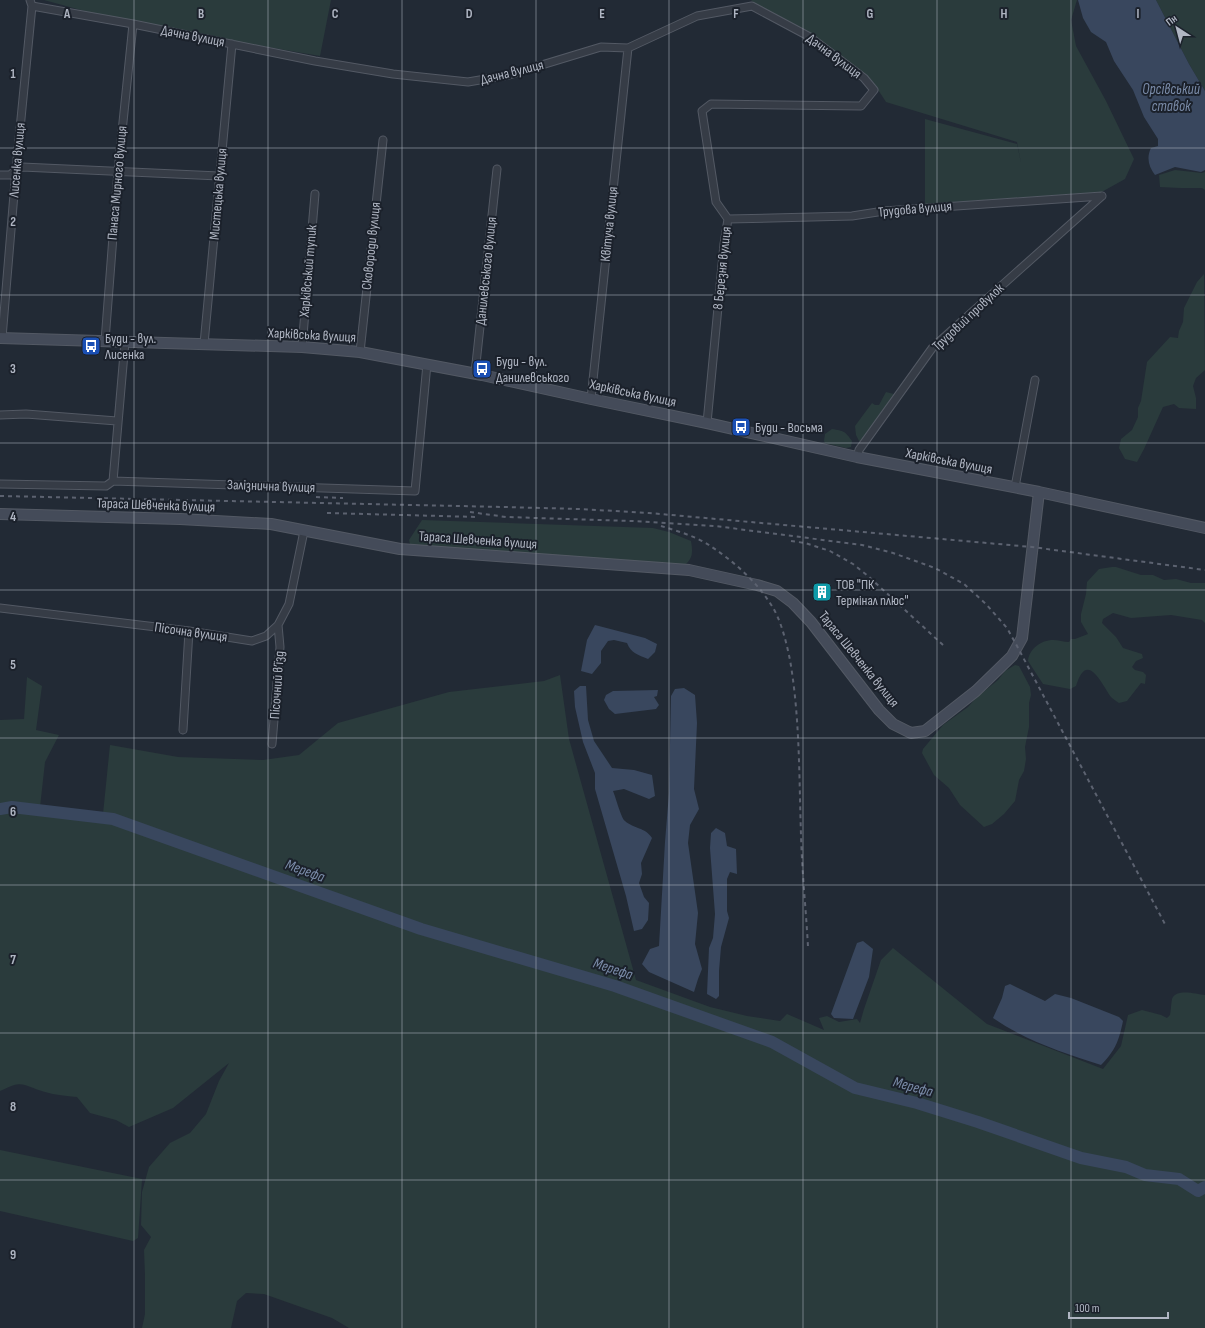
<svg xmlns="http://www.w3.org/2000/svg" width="1205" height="1328" font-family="'Sofia Sans Condensed',sans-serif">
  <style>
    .green { fill: #2a3b3c }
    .water { fill: #39475e }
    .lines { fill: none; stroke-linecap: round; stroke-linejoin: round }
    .river { stroke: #39475e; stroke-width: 12 }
    .street-casing { stroke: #535964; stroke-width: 9 }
    .secondary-casing { stroke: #535964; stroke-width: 12 }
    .street { stroke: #363c46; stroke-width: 7 }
    .secondary { stroke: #444b59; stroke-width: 10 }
    .rail { stroke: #5c6270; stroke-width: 2; stroke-dasharray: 4 4; stroke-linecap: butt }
    .grid { fill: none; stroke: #b0b6c3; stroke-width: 1; stroke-opacity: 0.55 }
    .labels { text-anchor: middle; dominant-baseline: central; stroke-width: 4; stroke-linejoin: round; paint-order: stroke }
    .street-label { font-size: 14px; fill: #b0b6c3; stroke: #1b212b }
    .poi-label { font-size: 14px; fill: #b0b6c3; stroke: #1b212b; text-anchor: start }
    .water-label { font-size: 15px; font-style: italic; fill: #7b8ca9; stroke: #1b212b }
    .grid-label { font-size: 13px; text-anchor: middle; font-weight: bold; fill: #b0b6c3; stroke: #1b212b; stroke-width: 4; stroke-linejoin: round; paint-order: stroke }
  </style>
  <rect width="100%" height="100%" fill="#222a35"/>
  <path class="green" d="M44,0H331L320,56L166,30L99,15Z
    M751,0H1077L1071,20L1076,46L1106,101L1134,159L1125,179L1098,194L1028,197L925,204V119L1017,144L1021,163L1017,142L886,102L873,82L810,32L755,4Z
    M1156,0H1205V91L1189,64Z
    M1175,170L1202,173L1205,172V190L1202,188H1181L1160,187L1159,175Z
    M1204,274L1205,370L1196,378L1193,386L1196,398V409L1179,408L1174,404L1163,407L1144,449L1137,462L1125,459L1119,448L1121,439L1132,430L1138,417V408L1141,401L1147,362L1170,337L1178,338L1179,331L1183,322L1184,308L1197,282Z
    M886,392L894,394L861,441H859L856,435L855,426L872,403L875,405H879Z
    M832,429C844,431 845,431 852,441L851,447L846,448L825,443L824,441L825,434Z
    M422,520L653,528L669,532L691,541C693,553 693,560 682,567L413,549L410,544L409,540Z
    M1112,567H1116L1141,575H1153L1164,580L1176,579L1191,583H1205V623L1202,620L1171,615L1131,618L1113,613L1103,619L1102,623L1116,637L1123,648L1142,654L1143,658L1136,661L1132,667L1135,670L1143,672L1146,675L1145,684L1141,683L1127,701L1119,703C1116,701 1113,699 1111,697C1101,683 1087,650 1076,686L1070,689L1043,684L1028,661C1029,649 1041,640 1053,640C1058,640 1064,642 1069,642L1071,639H1075L1088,634L1081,622V614L1086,594L1087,582L1099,569Z
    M1015,665L1019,666L1030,687L1031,695L1029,703V727L1025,747L1026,759L1024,771L1019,780L1015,801L1004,814L992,824L984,827L960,805L949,788L934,775L922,753L923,749L943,725L968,707L976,698L998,680L1005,671Z
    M560,675L569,739L636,980L710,1007L747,1016L780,1021L787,1014L824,1030L819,1018L827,1016L839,1022L857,1019L860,1023L864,1009L881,960L893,948L987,1024L1103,1069L1121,1046L1128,1015L1142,1010L1161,1015L1167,1018L1170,1015C1171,1010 1171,1004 1172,999C1176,988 1196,994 1205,995V1328H349L332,1318L264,1294L246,1293L237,1301L231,1328H142L145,1314V1275L144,1250L151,1237L141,1225L142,1192L149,1167L170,1143L190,1133L206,1114L219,1081L229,1063L173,1108L129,1127L116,1120L90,1113L77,1097C67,1096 55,1095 45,1092C22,1085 24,1079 0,1091V720L24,719L27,677L42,686L36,730L59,735L45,762L40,807L73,810L103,814L110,745L178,757L263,760L299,755L338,723L449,692L544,681Z
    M0,1150L142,1179L138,1238L133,1241L0,1211Z"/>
  <path class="water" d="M1078,0H1156L1189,64L1205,91V170L1201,172L1175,167L1155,175C1149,167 1146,158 1151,148L1158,146V139L1144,117L1133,90L1114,61L1106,42L1091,32L1083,18Z
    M595,625L645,638L657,644L655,652L648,659C638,655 631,653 627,643L614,640L608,641L601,651V663L592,674L581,671L587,640Z
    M580,686H586L588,720L594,741L612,768L634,770L652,775L655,796L649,799L624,789L613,791C616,798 621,818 625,821C634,829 645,827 652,838L641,863L642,874L639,883L644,897L649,903L648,920L642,929L634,931L626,896L595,789V773L583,742L575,707L574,691Z
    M684,688L695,695L697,723L694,789L699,809L690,825L688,843L698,913L695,944L702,969L698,979L694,992L649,972L642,964L650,949L659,946L665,842L669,793L671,696L675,689Z
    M658,690L657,696L654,697L659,705L656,709L615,714L609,709L604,700L606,695L613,691Z
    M716,828L725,833L727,846L736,849L737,874L730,872L727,879V911L729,918L721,947L719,971V996L716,999L707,994L709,948L713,938L715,914L710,848L711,833Z
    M863,941L873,949L869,977L853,1019L834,1018L831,1014L857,943Z
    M1010,984L1045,1001L1055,994L1071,998L1119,1017L1123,1021C1119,1041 1115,1051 1101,1065C1064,1053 1026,1041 993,1018L1002,998L1005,986Z"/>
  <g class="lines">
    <path class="river" d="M0,809L12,807L113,819L421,929L615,986L772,1042L855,1088L917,1103L978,1122L1081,1158L1126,1167L1145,1175L1179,1179L1198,1191L1205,1187"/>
    <defs>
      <path id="street" d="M30,0L32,6L133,24L315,61L393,74L468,82L509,75L601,47L628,48L697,16L752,6L810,37L864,78L874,90L861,106L711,104L702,111L716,202L728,219L724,244L707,423
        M0,175H10L16,170L22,167L219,176
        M728,219L852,216L884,211L1102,196
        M2,338L16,170L32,6
        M105,341L118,171L133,24
        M204,344L232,44
        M302,347L315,194
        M360,352L383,140
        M475,373L497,169
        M591,399L628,48
        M0,415L26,414L117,421
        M857,457L859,450L933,347L1102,196
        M113,481L125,342
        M0,484L106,486L113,481L415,491L427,364
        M1015,487L1035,380
        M0,608L189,631L252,641L266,636L278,625L289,604L304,531
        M183,730L189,631
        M272,744L280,647L278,625"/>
      <path id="secondary" d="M0,338L302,347L360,352L482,375L591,399L707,423L857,457L1039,492L1205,528
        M0,514L180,519L271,524L400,549L689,570L757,585L777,591L793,603L811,622L879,710L893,724L911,733L925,731L976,691L1012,656L1022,638L1039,492"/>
    </defs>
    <use href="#street" class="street-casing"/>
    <use href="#secondary" class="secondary-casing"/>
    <use href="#street" class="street"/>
    <use href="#secondary" class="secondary"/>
    <path class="rail" d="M0,496L504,507L580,509L649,513L1032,547L1205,570
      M316,497L343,498
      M470,512L506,517L632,521L715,526L862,545L893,553L935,568L964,584L986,604L1007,628L1017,646L1166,926
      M327,513L478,517
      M661,526C677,531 695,536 709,545C732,560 755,580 770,603C781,619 786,641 790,660C800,718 799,777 801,835C802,872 806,910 808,947
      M791,541L805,543L830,551L853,564L868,576L943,645"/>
  </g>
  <path class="grid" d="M134,0V1328M268,0V1328M402,0V1328M536,0V1328M669,0V1328M803,0V1328M937,0V1328M1071,0V1328M0,148H1205M0,295H1205M0,443H1205M0,590H1205M0,738H1205M0,885H1205M0,1033H1205M0,1180H1205"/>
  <defs>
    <symbol id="bus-square" viewBox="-11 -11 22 22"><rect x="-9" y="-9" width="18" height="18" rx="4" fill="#1a4fb4" stroke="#1b212b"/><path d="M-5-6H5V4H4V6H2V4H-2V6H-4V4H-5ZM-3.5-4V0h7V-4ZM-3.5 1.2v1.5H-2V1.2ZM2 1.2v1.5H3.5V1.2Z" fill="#fff"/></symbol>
    <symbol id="building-square" viewBox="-11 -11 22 22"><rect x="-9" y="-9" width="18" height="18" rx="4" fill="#0f9aa8" stroke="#1b212b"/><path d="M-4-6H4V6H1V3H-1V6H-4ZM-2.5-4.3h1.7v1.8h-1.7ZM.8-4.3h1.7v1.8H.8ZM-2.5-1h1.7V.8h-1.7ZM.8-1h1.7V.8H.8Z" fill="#fff"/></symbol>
  </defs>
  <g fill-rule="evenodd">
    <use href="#bus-square" x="80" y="335" width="22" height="22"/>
    <use href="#bus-square" x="471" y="358" width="22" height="22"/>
    <use href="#bus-square" x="730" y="416" width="22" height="22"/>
    <use href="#building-square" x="811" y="581" width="22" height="22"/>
  </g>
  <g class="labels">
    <g class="street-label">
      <text transform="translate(193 36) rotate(11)">Дачна вулиця</text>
      <text transform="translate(834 56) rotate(37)">Дачна вулиця</text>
      <text transform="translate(512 72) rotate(-14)">Дачна вулиця</text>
      <text transform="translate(17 160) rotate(-85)">Лисенка вулиця</text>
      <text transform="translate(117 183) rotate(-85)">Панаса Мирного вулиця</text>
      <text transform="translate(218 194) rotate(-85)">Мистецька вулиця</text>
      <text transform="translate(915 209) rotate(-5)">Трудова вулиця</text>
      <text transform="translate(609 224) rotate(-84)">Квітуча вулиця</text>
      <text transform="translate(371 246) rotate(-84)">Сковороди вулиця</text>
      <text transform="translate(722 268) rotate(-84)">8 Березня вулиця</text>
      <text transform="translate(308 271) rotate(-85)">Харківський тупик</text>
      <text transform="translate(486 271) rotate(-84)">Данилевського вулиця</text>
      <text transform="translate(968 317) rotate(-43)">Трудовий провулок</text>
      <text transform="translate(312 335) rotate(3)">Харківська вулиця</text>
      <text transform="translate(633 393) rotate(12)">Харківська вулиця</text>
      <text transform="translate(949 461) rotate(11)">Харківська вулиця</text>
      <text transform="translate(271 486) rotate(2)">Залізнична вулиця</text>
      <text transform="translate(156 505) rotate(2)">Тараса Шевченка вулиця</text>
      <text transform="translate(478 540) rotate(4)">Тараса Шевченка вулиця</text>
      <text transform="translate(191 632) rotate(8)">Пісочна вулиця</text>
      <text transform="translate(859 659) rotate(51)">Тараса Шевченка вулиця</text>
      <text transform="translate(277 685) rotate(-86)">Пісочний в’їзд</text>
    </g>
    <g class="poi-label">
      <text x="105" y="338">Буди - вул.<tspan x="105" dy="16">Лисенка</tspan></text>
      <text x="496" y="361">Буди - вул.<tspan x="496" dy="16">Данилевського</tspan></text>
      <text x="755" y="427">Буди - Восьма</text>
      <text x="836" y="584">ТОВ "ПК<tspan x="836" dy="16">Термінал плюс"</tspan></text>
    </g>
    <g class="water-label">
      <text x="1171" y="89">Орсівський<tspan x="1171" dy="17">ставок</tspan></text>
      <text transform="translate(305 871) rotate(20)">Мерефа</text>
      <text transform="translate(613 969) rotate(18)">Мерефа</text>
      <text transform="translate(913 1087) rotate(15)">Мерефа</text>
    </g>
  </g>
  <g class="grid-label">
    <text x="67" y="18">A</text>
    <text x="201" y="18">B</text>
    <text x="335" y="18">C</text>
    <text x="469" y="18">D</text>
    <text x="602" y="18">E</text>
    <text x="736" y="18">F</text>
    <text x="870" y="18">G</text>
    <text x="1004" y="18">H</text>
    <text x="1138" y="18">I</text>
    <text x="13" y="78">1</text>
    <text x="13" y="226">2</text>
    <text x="13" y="373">3</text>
    <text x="13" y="521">4</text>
    <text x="13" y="669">5</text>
    <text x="13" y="816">6</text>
    <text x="13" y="964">7</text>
    <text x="13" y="1111">8</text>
    <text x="13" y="1259">9</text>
  </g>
  <g transform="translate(1177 28) rotate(324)" stroke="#1b212b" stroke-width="3" paint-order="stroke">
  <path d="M0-3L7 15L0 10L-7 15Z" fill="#b0b6c3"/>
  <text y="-6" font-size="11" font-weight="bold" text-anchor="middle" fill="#b0b6c3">Пн</text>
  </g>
  <path d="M1069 1312v6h99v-6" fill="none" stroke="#b0b6c3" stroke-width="2"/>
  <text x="1075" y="1312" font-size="12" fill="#b0b6c3" stroke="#1b212b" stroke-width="3" paint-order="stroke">100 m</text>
</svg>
